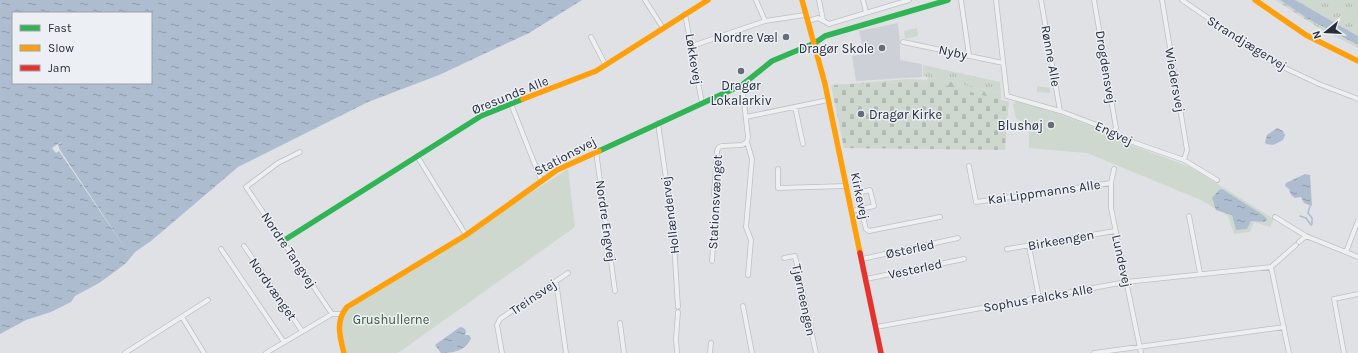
<svg xmlns="http://www.w3.org/2000/svg" width="1358" height="353" font-family="Karla,sans-serif">
  <style>
    .built { fill: #cdd0d7 }
    .grass { fill: url(#grass-tufts) }
    .forest { fill: url(#forest-firs) }
    .wetland { fill: url(#wetland-marsh) }
    .cemetery { fill: url(#cemetery-stones) }
    .park { fill: #ced8cf }
    .water { fill: url(#water-ripples); fill-rule: evenodd }
    .pier { fill: #dfe1e4 }
    .lines { fill: none; stroke-linecap: round; stroke-linejoin: round }
    .stream { stroke: #adbccf; stroke-width: 1.5 }
    .street-casing { stroke: #bdbfc2; stroke-width: 5.5 }
    .street { stroke: #eeeff1; stroke-width: 4 }
    .fast { stroke: #30b455; stroke-width: 5.5 }
    .slow { stroke: #ff9f0a; stroke-width: 5.5 }
    .jam { stroke: #e5322d; stroke-width: 5.5 }
    .poi-dot { fill: #676c77; stroke: #eceff4; stroke-width: 1.5 }
    .labels { text-anchor: middle; dominant-baseline: central; stroke-width: 3; stroke-linejoin: round; paint-order: stroke }
    .poi-label { font-size: 13px; fill: #272d3c; stroke: #eceff4; text-anchor: end }
    .street-label { font-size: 13px; fill: #272d3c; stroke: #eceff4 }
    .park-label { font-size: 13px; fill: #395834; stroke: #eceff4 }
  </style>
  <defs>
    <pattern id="grass-tufts" width="24" height="20" patternUnits="userSpaceOnUse"><rect width="24" height="20" fill="#ced8cf"/><path d="M3 7l-1-3M5 7V3M7 7l1-3M15 17l-1-3M17 17v-4M19 17l1-3" fill="none" stroke="#b1bab3"/></pattern>
    <pattern id="forest-firs" width="22" height="20" patternUnits="userSpaceOnUse"><rect width="22" height="20" fill="#ced8cf"/><path d="M5 1l3.5 6h-7zM16 11l3.5 6h-7z" fill="#b1bab3"/></pattern>
    <pattern id="wetland-marsh" width="20" height="14" patternUnits="userSpaceOnUse"><rect width="20" height="14" fill="#ced8cf"/><path d="M1 5h8M5 5V1M11 12h8M15 12V8" fill="none" stroke="#b1bab3"/></pattern>
    <pattern id="cemetery-stones" width="16" height="16" patternUnits="userSpaceOnUse"><rect width="16" height="16" fill="#ced8cf"/><path d="M2 7V4a2 2 0 0 1 4 0v3zM10 15v-3a2 2 0 0 1 4 0v3z" fill="#b1bab3"/></pattern>
    <pattern id="water-ripples" width="26" height="14" patternUnits="userSpaceOnUse"><rect width="26" height="14" fill="#adbccf"/><path d="M2 4q2-2 4 0t4 0M15 11q2-2 4 0t4 0" fill="none" stroke="#8d99a9"/></pattern>
  </defs>
  <rect width="100%" height="100%" fill="#dfe1e4"/>
  <path class="built" d="M898,23L900,43V60L922,64V77L856,81L852,56L864,54L859,31Z"/>
  <path class="grass" d="M1295,0H1358V36Z
    M923,65L1000,82L1001,93L923,76Z"/>
  <path class="forest" d="M928,77L1001,93V100L1009,102L1006,125L1005,150L934,108L927,81L836,85L908,79L927,80Z"/>
  <path class="wetland" d="M1275,0H1280L1310,20L1358,45V48L1319,28Z"/>
  <path class="cemetery" d="M928,81L1009,102L1006,125L1005,150L844,148L831,85Z"/>
  <path class="park" d="M917,28L918,36L905,39L904,31Z
    M1037,86L1050,88V93L1037,92Z
    M1016,101L1056,113L1101,130L1115,139L1190,167L1274,219L1270,227L1254,222L1250,232L1234,234L1228,216L1201,200L1087,153L1029,148V124L1016,119L1013,104Z
    M568,169L575,227L398,353H347C343,336 337,324 348,309Z"/>
  <path class="water" d="M0,0H582L529,33L439,75L368,102L238,167L151,241L135,252L126,263L113,273L99,283L75,296L71,302L51,312L26,320L0,334ZM13,13H151V83H13Z
    M1280,0H1295L1358,36V45L1310,20Z
    M1277,128L1283,131L1285,135L1283,140L1273,145L1266,144L1265,142L1267,135Z
    M1305,174L1310,175L1312,206L1304,203L1301,197L1295,198L1291,195L1289,189L1285,186L1286,183Z
    M1222,189L1263,215L1267,219L1265,222L1251,221L1247,229L1236,230L1232,215L1216,210L1212,198L1219,190Z
    M460,327L464,328L466,331L465,335H469L471,338C466,351 453,353 441,353L435,345Z"/>
  <path class="pier" d="M64,140L58,145L60,150L131,257L59,151L56,153L52,148Z"/>
  <g class="lines">
    <path class="stream" d="M1300,216L1306,218L1311,225L1312,224V218L1308,213L1310,206"/>
    <defs>
      <path id="street" d="M645,0L663,28
        M756,0L765,21
        M819,0L823,20
        M863,0L866,12
        M961,0L969,55
        M996,0L1007,96L1060,111L1102,127L1118,137L1184,160L1217,180
        M1041,0L1060,111
        M1094,0L1116,128L1112,134
        M1162,0L1187,150L1184,160
        M1182,0L1272,62L1319,84L1358,99
        M685,14L702,103
        M808,21L818,18L829,24L909,0
        M591,37L605,64
        M903,42L1003,63
        M692,46L765,21L805,15
        M742,85L748,137L747,142
        M511,104L541,180
        M795,107L803,144
        M746,117L828,100
        M658,123L673,227L678,307
        M747,142L752,159L746,227L751,240L748,275
        M596,151L615,291
        M300,152L278,163L246,187L332,314
        M417,156L466,235
        M969,166L976,202L1111,183
        M778,169V188L846,186
        M1114,169L1111,183V208L1141,353
        M870,190L874,206L861,209L858,193Z
        M852,211L861,209L866,229L869,231L940,217
        M1189,216L1200,273
        M1275,217L1306,236L1358,257
        M1299,242L1306,236
        M244,246L302,331
        M1029,246L1039,298
        M221,249L284,342
        M1007,249L1115,231
        M1346,252L1358,221
        M784,258L795,256L816,353
        M862,259L958,238
        M712,261L716,207L714,193L717,151L719,147L722,146L742,145L747,142
        M1271,267L1289,353
        M866,279L964,259
        M556,281L566,353
        M743,306L752,353
        M182,317L204,353
        M620,323L624,353
        M876,327L1126,282L1271,267L1296,245
        M125,353L208,300
        M266,353L332,314H340
        M502,353L497,325L500,319L568,273
        M677,353L676,339L678,312
        M710,353L711,343
        M1094,353L1284,327
        M1344,353L1334,299L1358,294"/>
    </defs>
    <use href="#street" class="street-casing"/>
    <use href="#street" class="street"/>
    <path class="fast" d="M599,151L742,85L772,61L815,43L825,36L948,0
      M283,241L481,116L523,99"/>
    <path class="slow" d="M802,0L825,84L860,253
      M1255,0L1306,35L1358,61
      M523,99L596,71L708,0
      M344,353C340,337 335,321 347,307L466,235L557,170L599,151"/>
    <path class="jam" d="M860,253L881,353"/>
  </g>
  <g class="poi-dot">
    <circle cx="786" cy="37" r="4"/>
    <circle cx="882" cy="48" r="4"/>
    <circle cx="741" cy="71" r="4"/>
    <circle cx="861" cy="114" r="4"/>
    <circle cx="1051" cy="125" r="4"/>
  </g>
  <g class="labels">
    <g class="poi-label">
      <text x="778" y="37">Nordre Væl</text>
      <text x="874" y="48">Dragør Skole</text>
      <text x="741" y="85" text-anchor="middle">Dragør<tspan x="741" dy="15">Lokalarkiv</tspan></text>
      <text x="869" y="114" text-anchor="start">Dragør Kirke</text>
      <text x="1043" y="125">Blushøj</text>
    </g>
    <g class="street-label">
      <text transform="translate(1247 43) rotate(32)">Strandjægervej</text>
      <text transform="translate(953 52) rotate(12)">Nyby</text>
      <text transform="translate(1051 56) rotate(80)">Rønne Alle</text>
      <text transform="translate(694 59) rotate(81)">Løkkevej</text>
      <text transform="translate(1106 67) rotate(81)">Drogdensvej</text>
      <text transform="translate(1175 80) rotate(80)">Wiedersvej</text>
      <text transform="translate(510 95) rotate(-22)">Øresunds Alle</text>
      <text transform="translate(1114 133) rotate(25)">Engvej</text>
      <text transform="translate(565 156) rotate(-28)">Stationsvej</text>
      <text transform="translate(1044 192) rotate(-8)">Kai Lippmanns Alle</text>
      <text transform="translate(860 196) rotate(78)">Kirkevej</text>
      <text transform="translate(715 202) rotate(-87)">Stationsvænget</text>
      <text transform="translate(670 215) rotate(-97)">Hollændervej</text>
      <text transform="translate(606 221) rotate(82)">Nordre Engvej</text>
      <text transform="translate(1061 240) rotate(-10)">Birkeengen</text>
      <text transform="translate(910 249) rotate(-12)">Østerled</text>
      <text transform="translate(289 250) rotate(56)">Nordre Tangvej</text>
      <text transform="translate(1122 261) rotate(78)">Lundevej</text>
      <text transform="translate(915 269) rotate(-12)">Vesterled</text>
      <text transform="translate(273 289) rotate(55)">Nordvænget</text>
      <text transform="translate(533 297) rotate(-34)">Treinsvej</text>
      <text transform="translate(1038 298) rotate(-10)">Sophus Falcks Alle</text>
      <text transform="translate(804 300) rotate(78)">Tjørneengen</text>
    </g>
    <g class="park-label">
      <text x="391" y="319">Grushullerne</text>
    </g>
  </g>
  <rect x="12" y="12" width="140" height="72" fill="#eceff4" stroke="#9da1aa"/>
  <rect x="20" y="25" width="20" height="6" fill="#30b455" stroke="#9da1aa"/>
  <text x="48" y="32" font-size="12" fill="#272d3c">Fast</text>
  <rect x="20" y="45" width="20" height="6" fill="#ff9f0a" stroke="#9da1aa"/>
  <text x="48" y="52" font-size="12" fill="#272d3c">Slow</text>
  <rect x="20" y="65" width="20" height="6" fill="#e5322d" stroke="#9da1aa"/>
  <text x="48" y="72" font-size="12" fill="#272d3c">Jam</text>
  <g transform="translate(1326 32) rotate(252)" stroke="#eceff4" stroke-width="3" paint-order="stroke">
  <path d="M0-3L7 15L0 10L-7 15Z" fill="#272d3c"/>
  <text y="-6" font-size="11" font-weight="bold" text-anchor="middle" fill="#272d3c">N</text>
  </g>
</svg>
